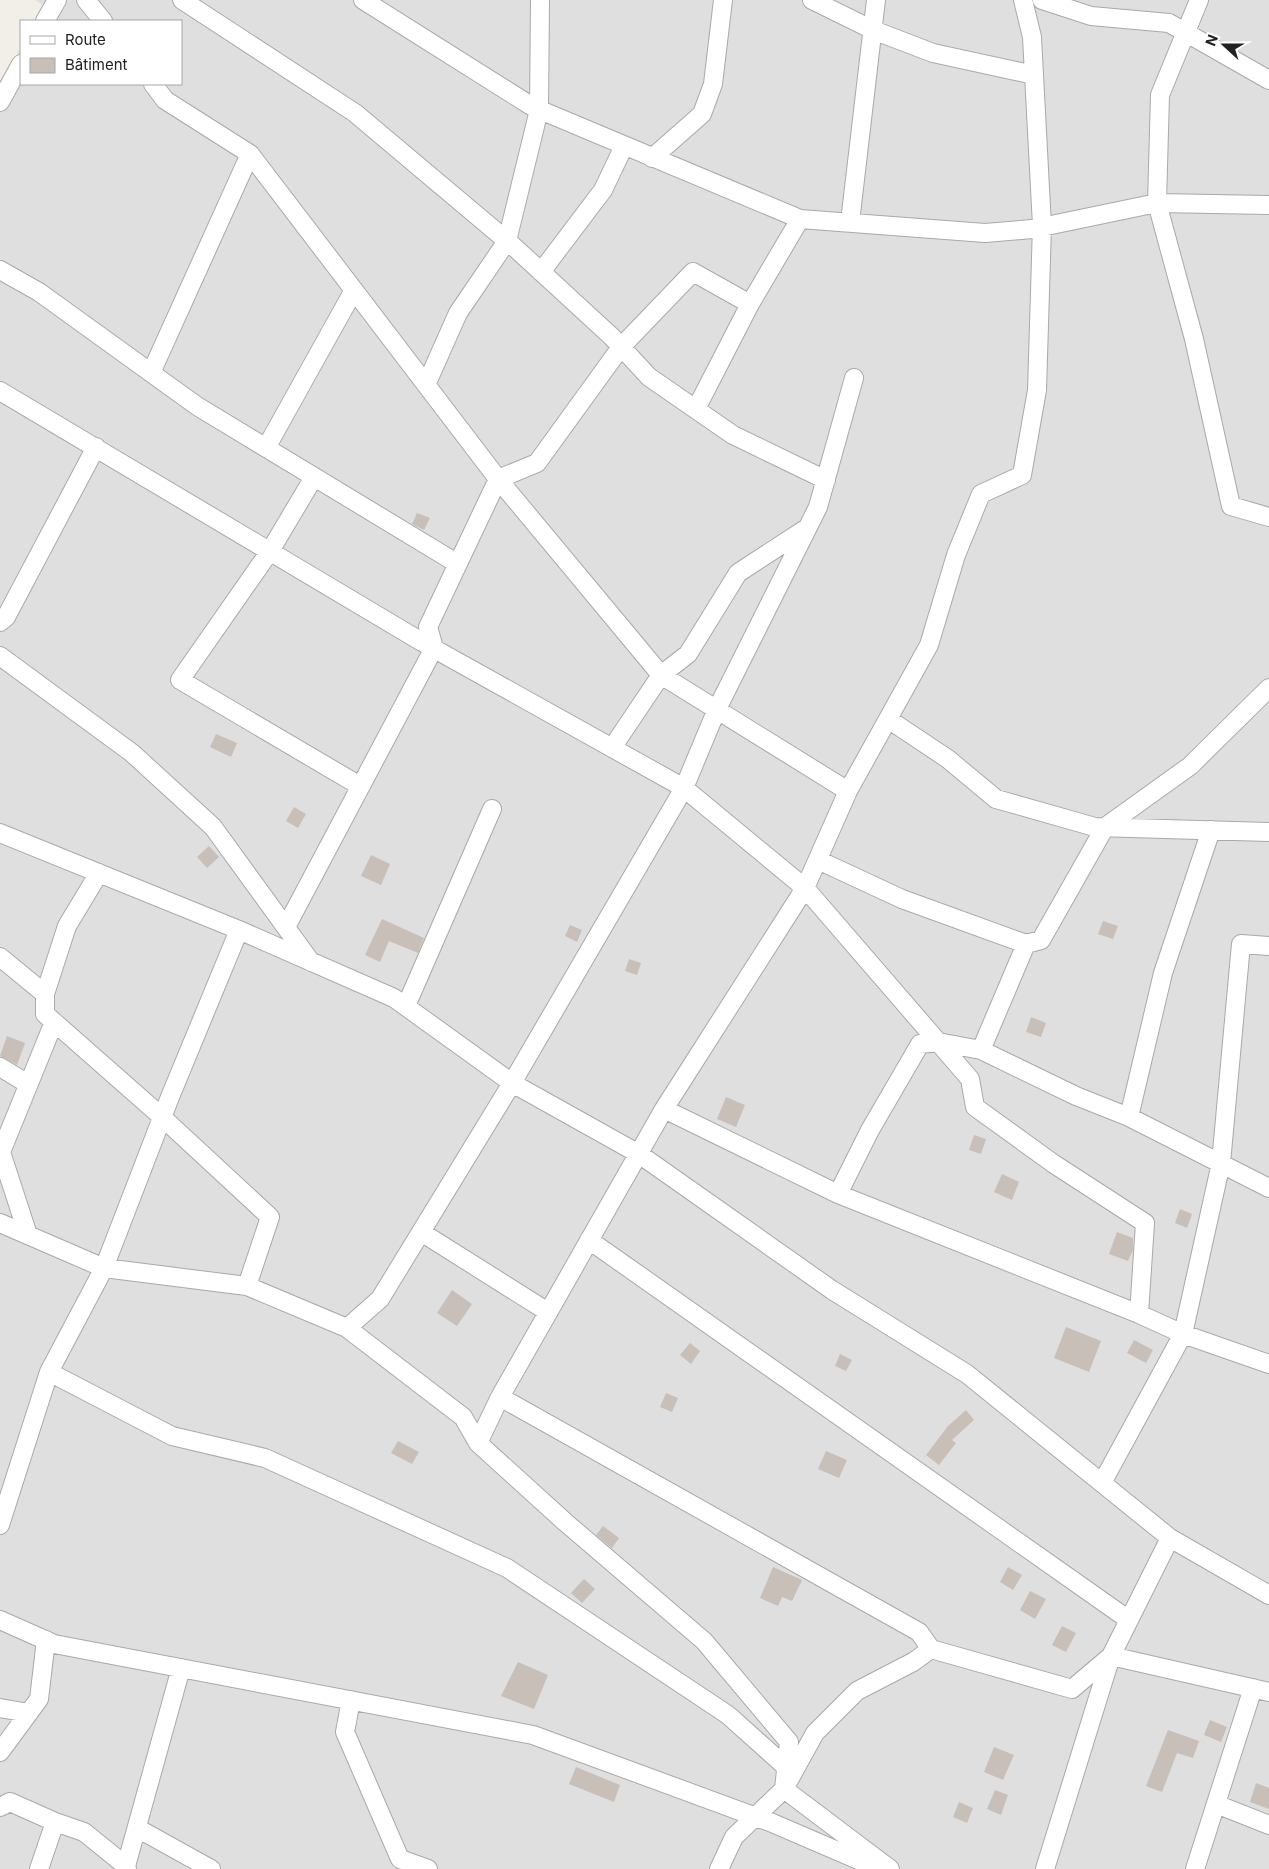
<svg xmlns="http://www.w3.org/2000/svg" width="1269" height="1869" font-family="Inter,sans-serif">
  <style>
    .residential { fill: #e0dfdf }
    .building { fill: #c7bfb8 }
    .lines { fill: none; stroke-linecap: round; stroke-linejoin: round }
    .street-casing { stroke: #a9a9a9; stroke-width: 20 }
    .street { stroke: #fff; stroke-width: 18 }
  </style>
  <rect width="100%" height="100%" fill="#f2efe9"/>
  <path class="residential" d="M35,0H1269V1869H0V85L21,47V84H181V21H35L44,6Z"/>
  <path class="building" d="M417,513L430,518L424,530L412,524Z
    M216,734L237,743L231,757L210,747Z
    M294,807L306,814L298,828L286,821Z
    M209,846L219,857L207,868L197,857Z
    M371,855L390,864L381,885L361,876Z
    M382,919L424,938L418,953L389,941L380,962L365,955Z
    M1103,921L1118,926L1113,939L1098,934Z
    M570,925L582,930L577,942L565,936Z
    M629,959L641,963L637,975L625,971Z
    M1031,1017L1046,1023L1041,1037L1026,1032Z
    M7,1036L25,1043L17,1065L0,1056Z
    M726,1097L745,1105L736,1127L717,1119Z
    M974,1135L986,1139L981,1154L969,1150Z
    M1002,1174L1019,1182L1012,1200L994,1192Z
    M1180,1209L1192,1214L1187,1228L1175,1223Z
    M1117,1232L1133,1238V1250L1128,1261L1109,1254Z
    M452,1290L472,1304L457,1326L437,1313Z
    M1066,1327L1101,1341L1089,1372L1054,1358Z
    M1134,1340L1153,1350L1146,1363L1127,1353Z
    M690,1343L700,1351L691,1364L680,1355Z
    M840,1354L852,1360L846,1371L835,1366Z
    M666,1393L678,1398L672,1412L660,1407Z
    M966,1410L974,1420L952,1440L956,1443L939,1465L926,1455L948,1426Z
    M398,1441L419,1452L412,1464L391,1453Z
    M826,1451L847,1460L839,1478L818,1469Z
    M603,1526L619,1538L612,1548L596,1535Z
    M773,1567L802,1580L792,1601L782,1597L778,1606L760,1598Z
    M1008,1567L1022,1575L1013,1590L1000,1582Z
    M584,1579L595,1589L582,1603L571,1593Z
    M1030,1591L1046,1599L1035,1619L1020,1610Z
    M1062,1626L1076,1633L1066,1652L1052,1645Z
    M518,1662L548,1675L534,1709L501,1696Z
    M1210,1720L1227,1727L1221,1742L1204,1735Z
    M1168,1730L1199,1741L1193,1758L1177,1753L1162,1792L1146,1786Z
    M994,1747L1014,1755L1003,1780L984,1772Z
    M576,1767L620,1785L614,1802L569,1784Z
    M1256,1783L1269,1788V1809L1250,1802Z
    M995,1790L1008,1795L1001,1815L987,1809Z
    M959,1802L973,1808L967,1823L953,1817Z"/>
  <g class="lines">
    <defs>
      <path id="street" d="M86,0L103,21
        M182,0L355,113L512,245L612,337L649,377L733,435L826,480
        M363,0L533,107L800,219L985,233L1032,229L1157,203L1269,205
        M812,0L873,30L933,53L1034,75
        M1042,0L1091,16L1169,23L1269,80
        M1199,0L1160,95L1157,203L1194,339L1231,506L1269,517
        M45,21L57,0
        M153,84L165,100L250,154L498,479L661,675L848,791
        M0,102L21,64
        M652,158L702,114L713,84L723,0
        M850,222L876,0
        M0,270L39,292L197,406L458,564
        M541,272L603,190L624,146
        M151,373L250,154
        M426,385L458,313L507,241L539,110L540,0
        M0,391L422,642L684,788L805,888L970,1079L975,1107L1054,1164L1145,1223L1139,1314
        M696,409L750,304L800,219
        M266,448L354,290
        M314,477L270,551L180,680L360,786
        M0,622L6,617L96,447
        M0,656L132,753L213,827L311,962
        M888,719L948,759L996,799L1095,827L1269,832
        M612,748L661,675L688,654L738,573L807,528
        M0,833L239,930L394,998L512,1083L639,1154L832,1290L967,1374L1170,1538L1269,1595
        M818,860L902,899L1026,944
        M286,927L434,648L428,627L498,479L537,463L621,347L693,272L750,304
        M0,957L45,994V1014L162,1117L270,1217L247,1286
        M45,994L67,926L99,873
        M406,1006L492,809
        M981,1050L1076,1096L1129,1117L1269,1188
        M0,1067L28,1084
        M664,1109L838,1194L1139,1314L1183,1334L1269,1364
        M1129,1117L1163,973L1211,830
        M838,1194L870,1130L920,1044L938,1042L981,1050L1026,944L1041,940L1105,827L1190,766L1269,688
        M0,1223L104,1268L247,1286L347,1328L463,1417L478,1443L565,1522L704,1641L789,1742L784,1789L890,1869
        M421,1232L548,1312
        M28,1235L1,1152L54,1022
        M589,1240L1129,1620
        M347,1328L380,1299L512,1083L684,788L717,709L818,507L854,378
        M49,1372L172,1436L265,1458L507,1568L728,1715L786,1767
        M500,1397L919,1632L931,1649L1072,1689L1111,1656L1269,1692
        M478,1443L500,1397L664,1109L805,888L848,791L929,645L956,555L981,494L1022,475L1037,390L1042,226L1032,37L1023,0
        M1102,1483L1183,1334L1221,1163L1241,944L1269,946
        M0,1525L49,1372L104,1268L170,1097L239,930
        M0,1620L54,1644L533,1735L770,1822L877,1868
        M351,1700L345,1732L400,1859L428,1869
        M0,1708L29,1713
        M0,1752L39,1699L46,1640
        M1216,1804L1269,1825
        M0,1807L10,1802L55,1822L84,1832L126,1866
        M137,1828L211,1869
        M39,1869L55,1822
        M127,1869L126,1866L181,1668
        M719,1869L734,1837L784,1789L815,1733L857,1691L913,1662L931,1649
        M1045,1869L1111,1656L1170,1538
        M1195,1869L1253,1688"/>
    </defs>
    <use href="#street" class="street-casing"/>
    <use href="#street" class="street"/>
  </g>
  <rect x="20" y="20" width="162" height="65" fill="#ffffff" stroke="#a7a7a7"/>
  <rect x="30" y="36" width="25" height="8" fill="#ffffff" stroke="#a7a7a7"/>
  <text x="65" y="45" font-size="15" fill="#222222">Route</text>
  <rect x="30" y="58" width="25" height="15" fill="#c7bfb8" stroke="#a7a7a7"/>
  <text x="65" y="70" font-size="15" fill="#222222">Bâtiment</text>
  <g transform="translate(1224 45) rotate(291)" stroke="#ffffff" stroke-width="4" paint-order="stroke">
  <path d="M0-4L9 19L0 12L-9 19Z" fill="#222222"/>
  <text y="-8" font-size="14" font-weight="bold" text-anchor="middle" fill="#222222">N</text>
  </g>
</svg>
